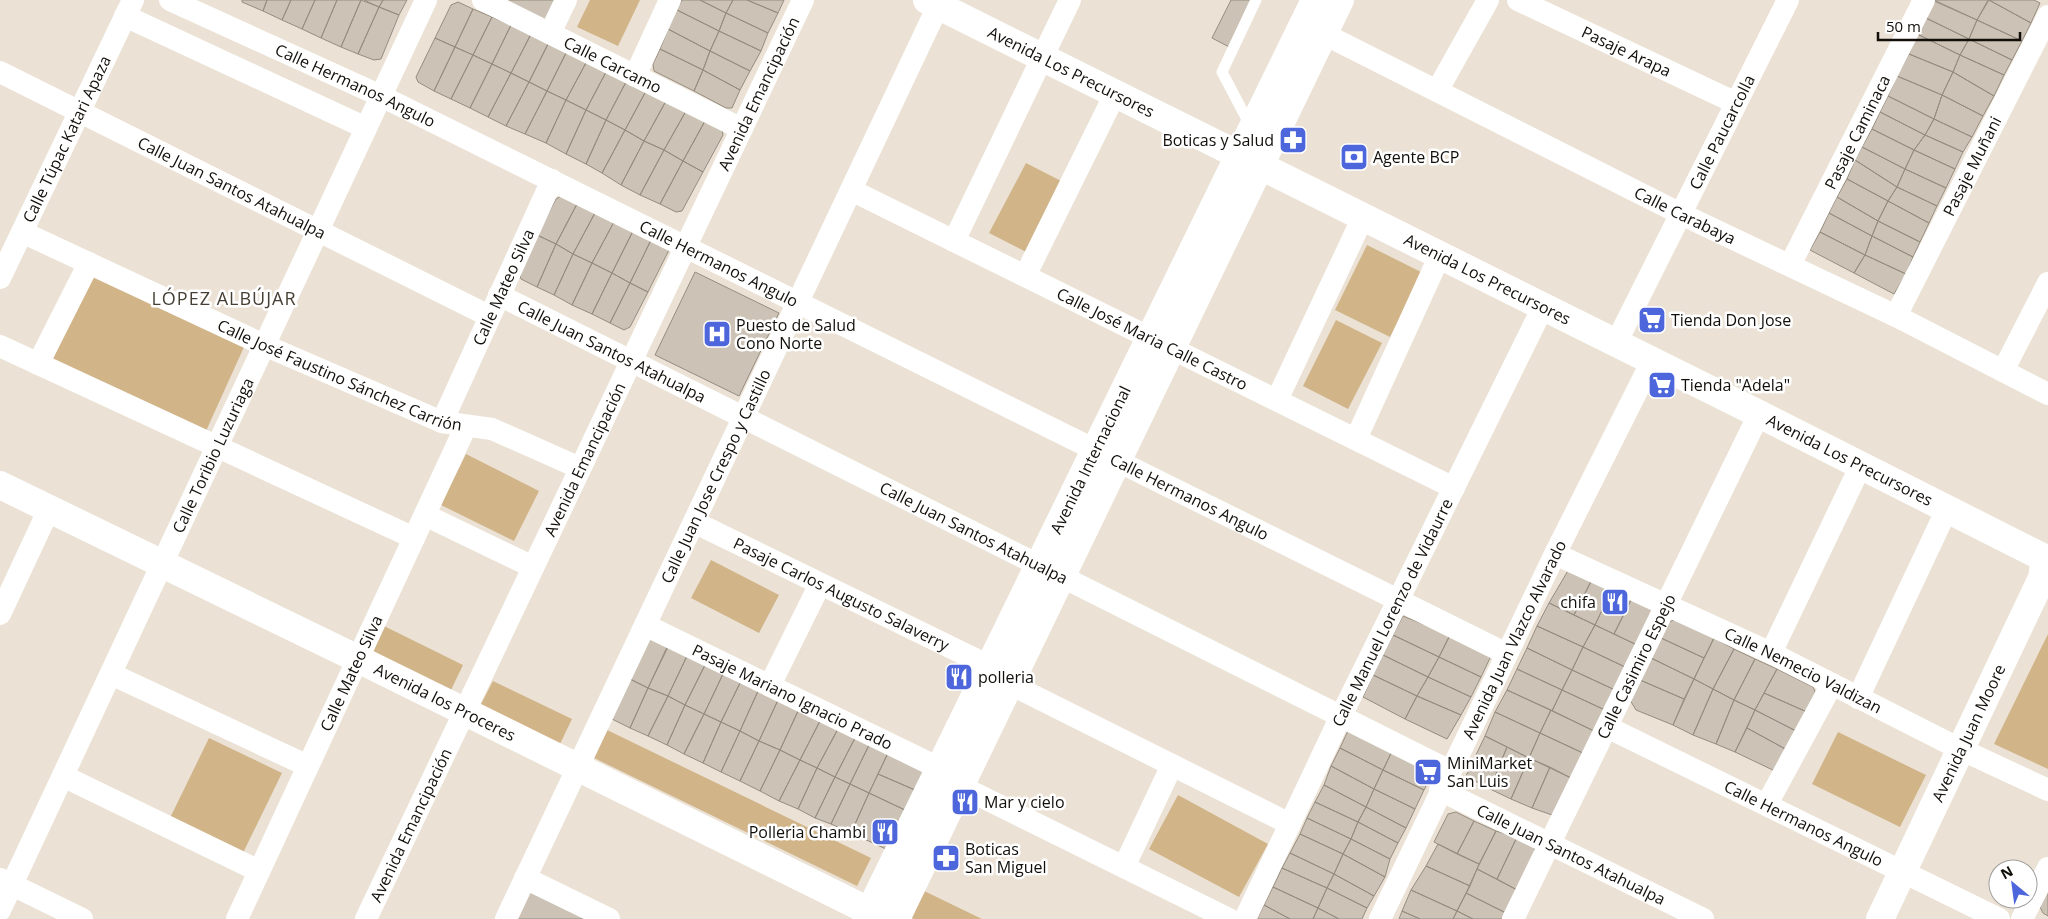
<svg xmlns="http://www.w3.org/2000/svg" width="2048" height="919" font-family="'Open Sans',sans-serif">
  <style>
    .green { fill: #d1b488 }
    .building { fill: #ccc3b6; stroke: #968d81 }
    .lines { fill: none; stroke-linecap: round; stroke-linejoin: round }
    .service { stroke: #fff; stroke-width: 11 }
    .minor { stroke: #fff; stroke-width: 22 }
    .tertiary { stroke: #fff; stroke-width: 28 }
    .secondary { stroke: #fff; stroke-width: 28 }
    .labels { text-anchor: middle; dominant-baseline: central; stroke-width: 5; stroke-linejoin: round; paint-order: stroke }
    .street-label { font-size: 16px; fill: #120f0b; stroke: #fff }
    .poi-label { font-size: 16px; fill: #120f0b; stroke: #fff; text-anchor: start }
    .neighbourhood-label { font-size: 18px; letter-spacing: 1px; fill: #463f34; stroke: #fff }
  </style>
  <rect width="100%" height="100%" fill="#ebe2d5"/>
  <path class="green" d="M590,0H640L618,46L577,27Z
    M1026,163L1065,183L1028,253L989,233Z
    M1367,245L1423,273L1390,337L1335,310Z
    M92,274L244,347L206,431L52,361Z
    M1336,320L1382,343L1348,409L1303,386Z
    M466,454L539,491L514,541L441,505Z
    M711,560L779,595L759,633L691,598Z
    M384,626L463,665L451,690L371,651Z
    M2048,634V769L1994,744Z
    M493,681L572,719L560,744L480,706Z
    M603,728L871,858L857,886L590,756Z
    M1838,732L1926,775L1900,827L1812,784Z
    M209,738L282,773L243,853L170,818Z
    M1178,795L1268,844L1239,897L1149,849Z
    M918,888L982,919H914L905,915Z"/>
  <path class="building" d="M242,0H267L263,11L242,2Z
    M267,0H291L282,20L263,11Z
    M291,0H315L302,29L282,20Z
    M315,0H337L321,38L302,29Z
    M337,0H361L341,47L321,38Z
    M361,0L379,7L358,54L341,47Z
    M364,0H383L379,7Z
    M383,0H407L399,15L379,7Z
    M506,0H556L550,15L544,19Z
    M682,0H700L726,13L719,31L677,10Z
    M700,0H733L726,13Z
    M733,0H747L778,13L768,33L726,13Z
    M747,0H784L778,13Z
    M1231,0H1260L1235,50L1212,38Z
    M1934,0H1988L1977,20Z
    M1989,0H2034L2040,3L2031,23Z
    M1989,0L2031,23L2022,41L1977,20Z
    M1934,1L1977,20L1969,39L1926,18Z
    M458,2L473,9L455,47L435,38L451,5Z
    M379,7L399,15L381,59L374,60L358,54Z
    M473,9L492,17L473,55L455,47Z
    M677,10L719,31L710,51L668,29Z
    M726,13L768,33L761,51L719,31Z
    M492,17L511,25L492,64L473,55Z
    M1926,18L1969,39L1960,55L1917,34Z
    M1977,20L2022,41L2012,60L1969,39Z
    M511,25L531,34L511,73L492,64Z
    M668,29L710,51L703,70L660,49Z
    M719,31L761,51L750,71L710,51Z
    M531,34L549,42L529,82L511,73Z
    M1917,34L1960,55L1953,72L1909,54Z
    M435,38L455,47L434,91L418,82L416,77Z
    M1969,39L2012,60L2004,75L1960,55Z
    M549,42L567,51L547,91L529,82Z
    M455,47L473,55L451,99L434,91Z
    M660,49L703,70L694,91L654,71L653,64Z
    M567,51L587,61L566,100L547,91Z
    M710,51L750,71L740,90L703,70Z
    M1909,54L1953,72L1942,95L1897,76Z
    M473,55L492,64L470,108L451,99Z
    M1960,55L2004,75L1994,96L1953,72Z
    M587,61L606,72L586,110L566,100Z
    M492,64L511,73L488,117L470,108Z
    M703,70L740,90L732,108H726L694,91Z
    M606,72L626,82L606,120L586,110Z
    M1953,72L1994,96L1983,116L1942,95Z
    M511,73L529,82L506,126L488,117Z
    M1897,76L1942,95L1934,119L1888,96Z
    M529,82L547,91L525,134L506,126Z
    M626,82L646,91L625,130L606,120Z
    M547,91L566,100L546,143L525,134Z
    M646,91L666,101L644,141L625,130Z
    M1942,95L1983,116L1972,137L1934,119Z
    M1888,96L1934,119L1925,135L1880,112Z
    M566,100L586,110L566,154L546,143Z
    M666,101L686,111L664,150L644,141Z
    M586,110L606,120L586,164L566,154Z
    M686,111L705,121L683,161L664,150Z
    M1880,112L1925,135L1914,150L1872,129Z
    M1934,119L1972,137L1963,152L1925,135Z
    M606,120L625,130L602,173L586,164Z
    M705,121L722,129L723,135L703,172L683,161Z
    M1872,129L1914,150L1905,169L1862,147Z
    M625,130L644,141L621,185L602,173Z
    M1925,135L1963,152L1955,169L1914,150Z
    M644,141L664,150L640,195L621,185Z
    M1862,147L1905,169L1897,187L1855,160Z
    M664,150L683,161L660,204L640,195Z
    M1914,150L1955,169L1946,188L1905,169Z
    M1855,160L1897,187L1888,201L1847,179Z
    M683,161L703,172L682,211L676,212L660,204Z
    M1905,169L1946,188L1937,206L1897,187Z
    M1847,179L1888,201L1878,221L1837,197Z
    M1897,187L1937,206L1929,223L1888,201Z
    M563,195L578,202L556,244L537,235L556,199Z
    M1837,197L1878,221L1872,236L1829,213Z
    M1888,201L1929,223L1920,242L1878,221Z
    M578,202L596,211L573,254L556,244Z
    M596,211L615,220L592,263L573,254Z
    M1829,213L1872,236L1865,255L1820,232Z
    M615,220L634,229L612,273L592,263Z
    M1878,221L1920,242L1913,257L1872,236Z
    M634,229L652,238L630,283L612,273Z
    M1820,232L1865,255L1854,273L1810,250Z
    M537,235L556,244L537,287L521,279L519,272Z
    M1872,236L1913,257L1906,274L1865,255Z
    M652,238L669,250L648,292L630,283Z
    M556,244L573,254L554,295L537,287Z
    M573,254L592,263L572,305L554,295Z
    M1865,255L1906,274L1894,294L1854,273Z
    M592,263L612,273L592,314L572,305Z
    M695,272L779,313L739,396L655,355Z
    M612,273L630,283L610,323L592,314Z
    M630,283L648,292L630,327L624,330L610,323Z
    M1573,562L1595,573L1574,615L1549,603Z
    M1593,578L1613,587L1595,625L1574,615Z
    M1613,587L1632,598L1614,634L1595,625Z
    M1632,598L1657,610L1637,645L1614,634Z
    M1549,603L1595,625L1583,647L1537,626Z
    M1403,616L1450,635L1439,657L1393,635Z
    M1676,619L1714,638L1704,658L1661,638L1667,623Z
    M1595,625L1637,645L1625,667L1583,647Z
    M1537,626L1583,647L1572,670L1527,648Z
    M1393,635L1439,657L1428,677L1383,655Z
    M1450,635L1491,656L1481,677L1439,657Z
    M645,636L668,647L648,688L626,677Z
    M1661,638L1704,658L1694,679L1651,658Z
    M1714,638L1734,649L1713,689L1694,679Z
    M667,647L687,656L668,696L648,688Z
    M1583,647L1625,667L1615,690L1572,670Z
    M1527,648L1572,670L1562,690L1517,669Z
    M1734,649L1755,659L1734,700L1713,689Z
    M1383,655L1428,677L1417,696L1373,675Z
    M687,656L705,665L685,705L668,696Z
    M1439,657L1481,677L1471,697L1428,677Z
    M1651,658L1694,679L1684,699L1640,680Z
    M1755,659L1777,669L1755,710L1734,700Z
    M705,665L723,674L704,714L685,705Z
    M1517,669L1562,690L1552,711L1507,690Z
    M1777,669L1813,687L1816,694L1807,712L1764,693Z
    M1572,670L1615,690L1605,710L1562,690Z
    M723,674L740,683L721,722L704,714Z
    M1373,675L1417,696L1405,719L1363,697Z
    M626,677L648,688L630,728L608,717Z
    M1428,677L1471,697L1461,715L1417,696Z
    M1694,679L1713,689L1693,735L1673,725Z
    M1640,680L1684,699L1673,725L1636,710L1630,700Z
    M740,683L758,691L740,731L721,722Z
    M648,688L668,696L648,736L630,728Z
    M1713,689L1734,700L1716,744L1693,735Z
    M1507,690L1551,710L1540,733L1495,712Z
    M1562,690L1605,710L1594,731L1552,711Z
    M758,691L778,700L759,741L740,731Z
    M1764,693L1807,712L1798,732L1755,710Z
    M668,696L685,705L667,745L648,736Z
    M1417,696L1461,715L1447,739L1405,719Z
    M778,700L799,709L780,750L759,741Z
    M1734,700L1755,710L1735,752L1716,744Z
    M685,705L704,714L684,754L667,745Z
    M799,709L821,719L800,760L780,750Z
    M1551,710L1594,731L1585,754L1540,733Z
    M1755,710L1798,732L1789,751L1747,728Z
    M1495,712L1540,733L1529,758L1485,736Z
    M704,714L721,722L703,763L684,754Z
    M821,719L839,727L817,768L800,760Z
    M721,722L740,731L721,772L703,763Z
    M1352,722L1395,745L1383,770L1340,748Z
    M839,727L856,736L835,777L817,768Z
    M1747,728L1789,751L1777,772L1735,752Z
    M740,731L759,741L740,781L721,772Z
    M1540,733L1585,754L1573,779L1529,758Z
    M856,736L870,743L850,784L835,777Z
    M1485,736L1507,747L1490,789L1466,776Z
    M759,741L780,750L760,791L740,781Z
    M870,743L888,753L869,793L850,784Z
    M1395,745L1437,765L1424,790L1383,770Z
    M1507,747L1529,758L1511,799L1490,789Z
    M1340,748L1383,770L1374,789L1331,766Z
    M780,750L800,760L779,801L760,791Z
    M888,753L924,770L915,790L878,774Z
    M1529,758L1550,767L1532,808L1511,799Z
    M800,760L817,768L798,809L779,801Z
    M1331,766L1374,789L1366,807L1324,785Z
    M1550,767L1573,779L1555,816L1532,808Z
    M817,768L835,777L815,818L798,809Z
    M1383,770L1424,790L1415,809L1374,789Z
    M878,774L915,790L905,810L869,793Z
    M835,777L850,784L831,824L815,818Z
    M850,784L869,793L851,833L831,824Z
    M1324,785L1366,807L1358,822L1315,802Z
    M1374,789L1415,809L1406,828L1366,807Z
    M869,793L905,810L886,849L851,833Z
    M1315,802L1358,822L1351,839L1307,818Z
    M1366,807L1406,828L1398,843L1358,822Z
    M1456,812L1474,821L1457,854L1434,842L1448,814Z
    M1307,818L1351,839L1343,854L1300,834Z
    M1474,821L1496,831L1479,864L1457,854Z
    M1358,822L1398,843L1390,859L1351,839Z
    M1496,831L1517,837L1497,879L1477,869Z
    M1300,834L1343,854L1334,874L1290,853Z
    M1517,837L1533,846L1536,853L1519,891L1497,879Z
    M1351,839L1390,859L1385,877L1343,854Z
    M1438,844L1479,864L1470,886L1426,866Z
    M1290,853L1334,874L1327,888L1282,868Z
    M1343,854L1385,877L1374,896L1334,874Z
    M1426,866L1470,886L1457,911L1411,890Z
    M1282,868L1327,888L1318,908L1273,887Z
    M1477,869L1519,891L1508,914L1466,893Z
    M1334,874L1374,896L1367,908L1327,888Z
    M526,887L592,919H511Z
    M1273,887L1318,908L1313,919H1290L1264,905Z
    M1327,888L1367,908L1362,919H1339L1318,908Z
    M2048,888V916L2043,913L2039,905Z
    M1411,890L1457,911L1453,919H1420L1402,911Z
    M1466,893L1508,914L1505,919H1473L1457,911Z
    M1264,905L1290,919H1257Z
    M1318,908L1339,919H1313Z
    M1402,911L1420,919H1399Z
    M1457,911L1473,919H1453Z"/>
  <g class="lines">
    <path class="service" d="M1251,127L1222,72L1256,0"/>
    <g class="minor">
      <path id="s1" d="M170,0L381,96L1507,654"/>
      <path id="s2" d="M483,0L742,129"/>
      <path id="s3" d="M1518,0L1736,103"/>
      <path d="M125,16L366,128"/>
      <path d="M550,33L566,0"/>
      <path id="s4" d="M1324,34L1681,214L1896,316L2048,394"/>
      <path id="s5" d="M0,72L489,316"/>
      <path d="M635,76L670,0"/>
      <path d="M1437,91L1488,0"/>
      <path id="s6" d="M851,190L1454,488"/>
      <path id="s7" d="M22,232L264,345L442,422L492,429L580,468"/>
      <path d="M954,241L1070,0"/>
      <path id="s8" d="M1790,265L1924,0"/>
      <path d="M1025,276L1115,94"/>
      <path id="s9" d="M0,278L133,0"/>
      <path id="s10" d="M499,295L1450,771"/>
      <path id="s11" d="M1896,316L2048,16"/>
      <path id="s12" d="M1616,343L1788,0"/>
      <path d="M0,346L414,538"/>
      <path d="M38,364L89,263"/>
      <path d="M2003,371L2048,283"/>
      <path d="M1277,400L1363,217"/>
      <path id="s13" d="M442,422L552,180"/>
      <path d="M1356,439L1440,255"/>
      <path d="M425,515L533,567"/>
      <path id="s14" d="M694,522L989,666"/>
      <path id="s15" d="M1555,554L1771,653L1960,749L2048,790"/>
      <path d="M0,614L49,509"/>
      <path id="s16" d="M645,625L939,768"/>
      <path d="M1771,653L1861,465"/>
      <path d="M111,674L308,766"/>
      <path d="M1010,684L1290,824"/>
      <path d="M770,685L820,584"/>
      <path d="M1858,698L1947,509"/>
      <path id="s17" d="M1607,727L1999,919"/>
      <path d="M63,776L259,871"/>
      <path d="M960,786L1229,919"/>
      <path id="s18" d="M1440,790L1703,919"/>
      <path d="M1767,804L1832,684"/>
      <path d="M1124,867L1172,765"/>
      <path d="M525,878L609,919"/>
      <path d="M0,879L82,919"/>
      <path id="s19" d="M0,910L426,0"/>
      <path id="s20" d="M237,919L466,426"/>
      <path id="s21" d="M366,919L803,0"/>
      <path id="s22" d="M506,919L938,6"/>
      <path id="s23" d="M1245,919L1341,716L1543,307"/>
      <path id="s24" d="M1380,919L1555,554L1652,361"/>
      <path id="s25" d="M1513,919L1759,414"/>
      <path d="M2022,919L2048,868"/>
    </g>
    <g class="tertiary">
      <path id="s26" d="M927,0L1759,414L2048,560"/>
      <path id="s27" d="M0,485L358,659L869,911L889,919"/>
      <path id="s28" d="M1880,919L2042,578L2045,559"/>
    </g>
    <g class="secondary">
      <path id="s29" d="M866,919L1315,0"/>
      <path d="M896,919L1340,0"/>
    </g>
  </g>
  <defs>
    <symbol id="pharmacy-square" viewBox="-11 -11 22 22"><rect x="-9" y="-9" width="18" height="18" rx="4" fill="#4d66db" stroke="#fff"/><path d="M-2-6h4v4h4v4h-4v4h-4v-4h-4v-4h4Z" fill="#fff"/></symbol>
    <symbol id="bank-square" viewBox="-11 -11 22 22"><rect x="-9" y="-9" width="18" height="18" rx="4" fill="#4d66db" stroke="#fff"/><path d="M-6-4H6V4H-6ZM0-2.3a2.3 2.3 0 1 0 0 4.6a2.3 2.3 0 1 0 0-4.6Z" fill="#fff"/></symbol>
    <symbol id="supermarket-square" viewBox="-11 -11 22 22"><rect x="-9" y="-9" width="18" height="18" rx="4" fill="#4d66db" stroke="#fff"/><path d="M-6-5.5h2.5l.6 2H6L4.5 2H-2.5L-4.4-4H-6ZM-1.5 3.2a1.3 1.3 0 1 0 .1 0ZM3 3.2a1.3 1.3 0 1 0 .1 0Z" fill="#fff"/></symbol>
    <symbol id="hospital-square" viewBox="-11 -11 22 22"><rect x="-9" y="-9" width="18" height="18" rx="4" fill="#4d66db" stroke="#fff"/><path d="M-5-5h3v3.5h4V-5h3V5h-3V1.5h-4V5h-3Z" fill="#fff"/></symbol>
    <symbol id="restaurant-square" viewBox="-11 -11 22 22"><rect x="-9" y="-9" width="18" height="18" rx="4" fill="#4d66db" stroke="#fff"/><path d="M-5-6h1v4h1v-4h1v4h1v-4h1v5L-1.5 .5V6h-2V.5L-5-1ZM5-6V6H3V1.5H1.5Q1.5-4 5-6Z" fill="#fff"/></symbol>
  </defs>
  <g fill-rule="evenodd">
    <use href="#pharmacy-square" x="1277" y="124" width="32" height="32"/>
    <use href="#bank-square" x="1338" y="141" width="32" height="32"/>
    <use href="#supermarket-square" x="1636" y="304" width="32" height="32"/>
    <use href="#hospital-square" x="701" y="318" width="32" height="32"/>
    <use href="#supermarket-square" x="1646" y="369" width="32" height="32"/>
    <use href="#restaurant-square" x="1599" y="586" width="32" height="32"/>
    <use href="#restaurant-square" x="943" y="661" width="32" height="32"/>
    <use href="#supermarket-square" x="1412" y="756" width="32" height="32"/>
    <use href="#restaurant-square" x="949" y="786" width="32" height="32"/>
    <use href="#restaurant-square" x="869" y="816" width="32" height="32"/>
    <use href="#pharmacy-square" x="930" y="842" width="32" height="32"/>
  </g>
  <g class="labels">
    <g class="street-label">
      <text stroke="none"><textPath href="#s3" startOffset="120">Pasaje Arapa</textPath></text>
      <text stroke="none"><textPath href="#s2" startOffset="145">Calle Carcamo</textPath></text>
      <text stroke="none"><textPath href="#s26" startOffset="161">Avenida Los Precursores</textPath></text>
      <text stroke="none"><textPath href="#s1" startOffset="204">Calle Hermanos Angulo</textPath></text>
      <text stroke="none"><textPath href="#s21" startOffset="914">Avenida Emancipación</textPath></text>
      <text stroke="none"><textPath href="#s12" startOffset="236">Calle Paucarcolla</textPath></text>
      <text stroke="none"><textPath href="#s8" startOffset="149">Pasaje Caminaca</textPath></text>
      <text stroke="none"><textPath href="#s9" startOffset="154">Calle Túpac Katari Apaza</textPath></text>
      <text stroke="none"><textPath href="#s11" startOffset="168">Pasaje Muñani</textPath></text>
      <text stroke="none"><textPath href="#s5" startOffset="259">Calle Juan Santos Atahualpa</textPath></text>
      <text stroke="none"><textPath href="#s4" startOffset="404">Calle Carabaya</textPath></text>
      <text stroke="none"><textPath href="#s1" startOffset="609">Calle Hermanos Angulo</textPath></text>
      <text stroke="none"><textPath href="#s26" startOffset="626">Avenida Los Precursores</textPath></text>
      <text stroke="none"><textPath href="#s13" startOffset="148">Calle Mateo Silva</textPath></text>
      <text stroke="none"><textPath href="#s6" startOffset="336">Calle José Maria Calle Castro</textPath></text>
      <text stroke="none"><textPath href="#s10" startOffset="126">Calle Juan Santos Atahualpa</textPath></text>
      <text stroke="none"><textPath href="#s7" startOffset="349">Calle José Faustino Sánchez Carrión</textPath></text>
      <text stroke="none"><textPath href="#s19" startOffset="502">Calle Toribio Luzuriaga</textPath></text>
      <text stroke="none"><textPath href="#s21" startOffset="509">Avenida Emancipación</textPath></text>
      <text stroke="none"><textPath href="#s29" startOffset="511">Avenida Internacional</textPath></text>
      <text stroke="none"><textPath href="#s26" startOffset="1031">Avenida Los Precursores</textPath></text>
      <text stroke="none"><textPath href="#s22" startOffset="490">Calle Juan Jose Crespo y Castillo</textPath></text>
      <text stroke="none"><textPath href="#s1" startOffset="1134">Calle Hermanos Angulo</textPath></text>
      <text stroke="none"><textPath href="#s10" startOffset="531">Calle Juan Santos Atahualpa</textPath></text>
      <text stroke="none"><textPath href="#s14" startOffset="164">Pasaje Carlos Augusto Salaverry</textPath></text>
      <text stroke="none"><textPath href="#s23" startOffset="340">Calle Manuel Lorenzo de Vidaurre</textPath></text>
      <text stroke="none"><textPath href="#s24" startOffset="310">Avenida Juan Vlazco Alvarado</textPath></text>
      <text stroke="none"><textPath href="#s25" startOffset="281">Calle Casimiro Espejo</textPath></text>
      <text stroke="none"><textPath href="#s15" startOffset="274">Calle Nemecio Valdizan</textPath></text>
      <text stroke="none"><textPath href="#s20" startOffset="271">Calle Mateo Silva</textPath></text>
      <text stroke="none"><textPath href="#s16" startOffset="164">Pasaje Mariano Ignacio Prado</textPath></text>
      <text stroke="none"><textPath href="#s27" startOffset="495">Avenida los Proceres</textPath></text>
      <text stroke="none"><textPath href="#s28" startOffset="206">Avenida Juan Moore</textPath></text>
      <text stroke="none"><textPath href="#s17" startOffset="219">Calle Hermanos Angulo</textPath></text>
      <text stroke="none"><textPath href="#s21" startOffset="104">Avenida Emancipación</textPath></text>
      <text stroke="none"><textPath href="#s18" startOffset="146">Calle Juan Santos Atahualpa</textPath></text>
    </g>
    <g class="poi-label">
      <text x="1274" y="140" text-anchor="end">Boticas y Salud</text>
      <text x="1373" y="157">Agente BCP</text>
      <text x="1671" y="320">Tienda Don Jose</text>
      <text x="736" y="325">Puesto de Salud<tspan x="736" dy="18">Cono Norte</tspan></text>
      <text x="1681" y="385">Tienda "Adela"</text>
      <text x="1596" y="602" text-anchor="end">chifa</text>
      <text x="978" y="677">polleria</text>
      <text x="1447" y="763">MiniMarket<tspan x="1447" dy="18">San Luis</tspan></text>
      <text x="984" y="802">Mar y cielo</text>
      <text x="866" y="832" text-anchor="end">Polleria Chambi</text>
      <text x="965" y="849">Boticas<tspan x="965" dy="18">San Miguel</tspan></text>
    </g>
    <g class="neighbourhood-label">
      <text x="224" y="298">LÓPEZ ALBÚJAR</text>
    </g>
  </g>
  <g transform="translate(2013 884) rotate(331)"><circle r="24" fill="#ffffff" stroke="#a09f9d"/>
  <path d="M0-4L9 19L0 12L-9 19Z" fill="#4d66db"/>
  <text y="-8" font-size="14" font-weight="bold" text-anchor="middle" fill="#120f0b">N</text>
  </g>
  <path d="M1878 32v8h142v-8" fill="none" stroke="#120f0b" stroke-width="2.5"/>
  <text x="1886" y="32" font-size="15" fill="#120f0b" stroke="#ffffff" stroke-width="4" paint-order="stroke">50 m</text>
</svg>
